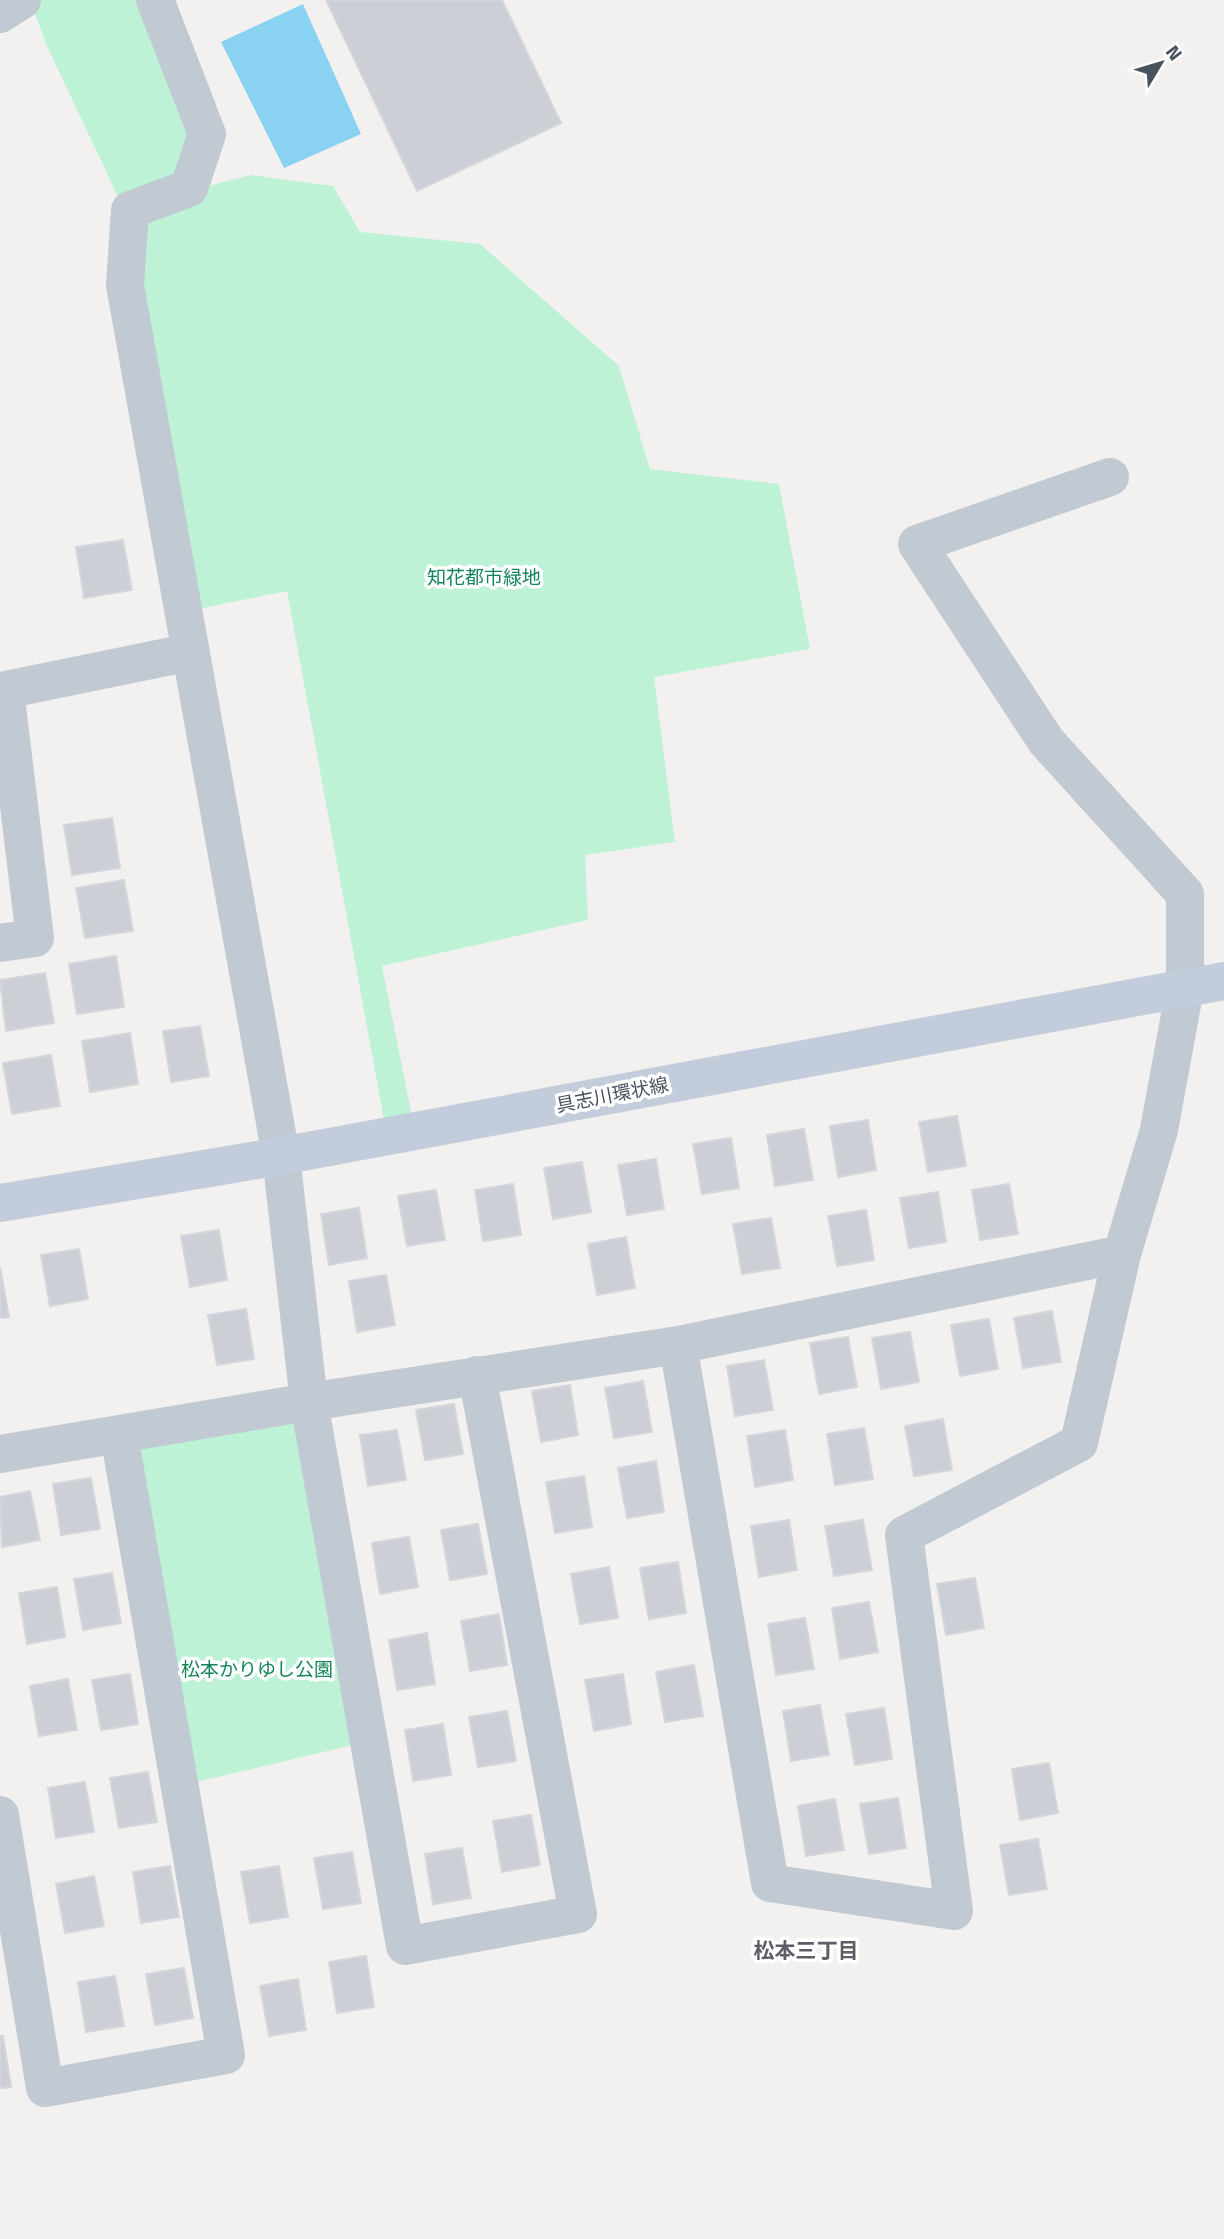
<svg xmlns="http://www.w3.org/2000/svg" width="1224" height="2239" font-family="'Titillium Web','Noto Sans JP',sans-serif">
  <style>
    .green { fill: #bef2d6 }
    .water { fill: #89d2f1 }
    .building { fill: #cccfd6; stroke: #d4d6dc; stroke-width: 2 }
    .lines { fill: none; stroke-linecap: round; stroke-linejoin: round }
    .street { stroke: #c1c9d3; stroke-width: 38 }
    .secondary { stroke: #c2ccda; stroke-width: 38 }
    .labels { text-anchor: middle; dominant-baseline: central; stroke-width: 7; stroke-linejoin: round; paint-order: stroke }
    .park-label { font-size: 19px; fill: #138556; stroke: #fff }
    .street-label { font-size: 19px; fill: #47525f; stroke: #fff }
    .neighbourhood-label { font-size: 21px; font-weight: bold; fill: #5c6066; stroke: #fff }
  </style>
  <rect width="100%" height="100%" fill="#f3f1f0"/>
  <path class="green" d="M30,0H155L207,134L189,188L130,222L46,44Z
    M251,175L333,186L360,232L480,244L619,366L650,469L779,484L810,649L654,677L675,842L585,855L588,920L382,966L416,1136H387L287,591L188,611L126,226L189,191Z
    M309,1402L369,1741L180,1786L119,1434Z"/>
  <path class="water" d="M303,4L361,134L284,168L221,42Z"/>
  <path class="building" d="M326,0H502L561,123L417,191Z
    M123,540L132,590L84,598L76,547Z
    M112,818L120,868L72,875L64,825Z
    M124,880L133,931L85,938L76,888Z
    M116,956L124,1007L77,1014L69,964Z
    M45,973L54,1023L6,1031L0,980Z
    M200,1026L209,1076L171,1082L163,1031Z
    M130,1033L138,1084L90,1092L82,1041Z
    M51,1055L60,1106L12,1114L3,1063Z
    M957,1116L966,1166L928,1172L919,1122Z
    M868,1120L876,1170L838,1177L830,1126Z
    M804,1129L813,1180L775,1186L767,1135Z
    M731,1138L739,1188L702,1194L693,1144Z
    M656,1159L664,1209L627,1215L618,1165Z
    M582,1162L591,1212L553,1219L544,1168Z
    M513,1184L521,1235L483,1241L475,1190Z
    M1009,1184L1018,1234L980,1240L972,1190Z
    M436,1190L445,1240L407,1246L398,1196Z
    M938,1192L946,1242L909,1248L900,1198Z
    M359,1208L367,1258L329,1265L321,1214Z
    M866,1210L874,1260L837,1266L828,1216Z
    M771,1218L780,1268L742,1274L733,1224Z
    M219,1230L227,1280L190,1287L181,1236Z
    M626,1237L635,1288L597,1295L588,1244Z
    M79,1249L88,1299L50,1306L41,1255Z
    M0,1267L9,1317L0,1318Z
    M386,1275L395,1325L357,1332L349,1281Z
    M246,1309L254,1359L217,1365L208,1315Z
    M1052,1311L1061,1362L1023,1368L1014,1318Z
    M989,1319L998,1369L960,1376L951,1325Z
    M910,1332L919,1382L881,1389L872,1338Z
    M848,1337L857,1387L819,1394L810,1343Z
    M764,1360L773,1410L735,1416L727,1366Z
    M643,1381L652,1432L614,1438L605,1388Z
    M570,1385L578,1435L541,1442L532,1391Z
    M454,1404L463,1454L425,1460L416,1410Z
    M943,1419L952,1470L914,1476L905,1426Z
    M864,1428L873,1479L835,1485L827,1434Z
    M397,1430L406,1480L368,1486L360,1435Z
    M785,1430L793,1480L755,1487L747,1436Z
    M656,1461L664,1512L627,1518L618,1468Z
    M584,1476L592,1527L555,1533L546,1482Z
    M91,1478L100,1529L61,1535L53,1484Z
    M30,1491L40,1540L2,1547L0,1497Z
    M789,1520L797,1570L759,1577L751,1526Z
    M863,1520L872,1570L834,1576L825,1526Z
    M478,1524L487,1574L450,1580L441,1530Z
    M409,1537L418,1587L380,1594L372,1543Z
    M678,1562L686,1613L649,1619L640,1568Z
    M609,1567L618,1618L580,1624L571,1574Z
    M112,1573L121,1623L83,1630L74,1579Z
    M975,1578L984,1628L946,1635L937,1584Z
    M57,1587L65,1637L27,1644L19,1593Z
    M869,1602L878,1652L840,1659L832,1608Z
    M499,1614L507,1665L470,1671L461,1621Z
    M805,1618L814,1669L776,1675L768,1624Z
    M427,1633L435,1684L397,1690L389,1640Z
    M694,1665L703,1716L665,1722L656,1672Z
    M130,1674L138,1724L101,1730L92,1680Z
    M623,1674L631,1724L594,1731L585,1680Z
    M68,1679L77,1730L39,1736L30,1686Z
    M820,1705L829,1755L791,1761L783,1711Z
    M884,1708L892,1759L855,1765L846,1714Z
    M507,1711L516,1761L478,1767L469,1717Z
    M443,1724L451,1775L413,1781L405,1730Z
    M1049,1763L1058,1813L1020,1820L1012,1769Z
    M148,1772L157,1822L119,1828L110,1778Z
    M85,1782L94,1832L56,1838L48,1788Z
    M898,1798L906,1848L869,1854L860,1804Z
    M835,1799L844,1850L806,1856L798,1806Z
    M531,1815L540,1865L502,1872L493,1821Z
    M1038,1839L1047,1889L1009,1895L1000,1845Z
    M462,1848L471,1898L433,1904L425,1854Z
    M352,1852L361,1903L323,1909L314,1858Z
    M170,1866L179,1917L141,1923L133,1872Z
    M279,1866L288,1917L250,1923L241,1872Z
    M94,1876L104,1926L65,1933L56,1884Z
    M366,1956L374,2007L337,2013L329,1962Z
    M184,1968L193,2018L155,2025L146,1974Z
    M115,1976L124,2026L86,2032L78,1982Z
    M298,1979L306,2030L269,2036L260,1986Z
    M0,2036H3L11,2087L0,2088Z"/>
  <g class="lines">
    <path class="street" d="M155,0L207,134L189,188L130,210L125,285L281,1156L309,1402L405,1946L578,1914L477,1375
      M0,14L22,0
      M0,943L35,938L5,690L191,652
      M678,1345L770,1883L954,1911L904,1535L1079,1443L1122,1254L1159,1130L1185,988V894L1046,741L917,544L1110,477
      M0,1454L309,1402L678,1345L1122,1254
      M0,1815L45,2088L226,2055L119,1434"/>
    <path class="secondary" d="M0,1203L281,1156L1224,981"/>
  </g>
  <g class="labels">
    <g class="park-label">
      <text x="484" y="576">知花都市緑地</text>
      <text x="257" y="1668">松本かりゆし公園</text>
    </g>
    <g class="street-label">
      <text transform="translate(612 1094) rotate(-11)">具志川環状線</text>
    </g>
    <g class="neighbourhood-label">
      <text x="806" y="1950">松本三丁目</text>
    </g>
  </g>
  <g transform="translate(1161 63) rotate(52)" stroke="#ffffff" stroke-width="5" paint-order="stroke">
  <path d="M0-5L12 26L0 18L-12 26Z" fill="#47525f"/>
  <text y="-10" font-size="19" font-weight="bold" text-anchor="middle" fill="#47525f">N</text>
  </g>
</svg>
